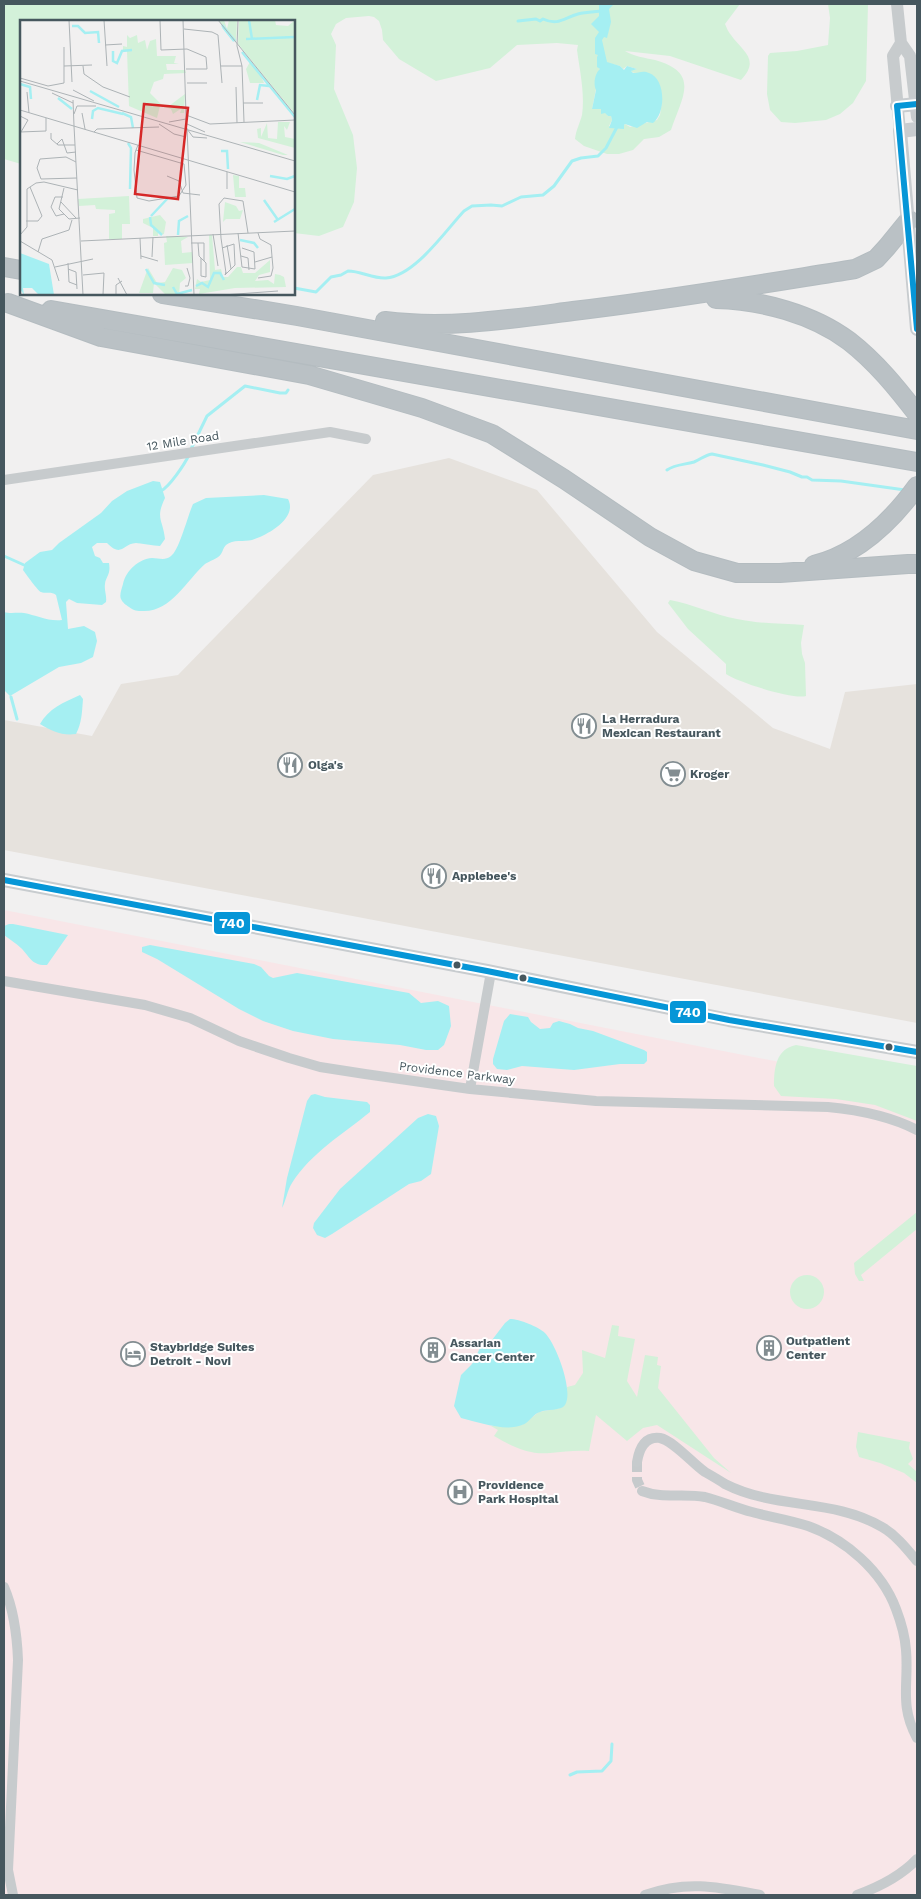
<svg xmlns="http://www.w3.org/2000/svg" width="921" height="1899" font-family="'Work Sans',sans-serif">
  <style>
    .commercial { fill: #e6e2dd }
    .medical { fill: #f8e6e8 }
    .green { fill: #d3f1d9; fill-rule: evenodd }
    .water { fill: #a5eff2 }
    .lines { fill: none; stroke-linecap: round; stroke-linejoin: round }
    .stream { stroke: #a5eff2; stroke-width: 3 }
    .minor-tunnel { stroke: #c6cacc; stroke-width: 10; stroke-dasharray: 10 5; stroke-linecap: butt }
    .motorway-casing { stroke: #b4bcc0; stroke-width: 20 }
    .minor { stroke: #c7cbcd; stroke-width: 10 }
    .tertiary { stroke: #c7cbcd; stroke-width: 12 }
    .secondary { stroke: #c8cccf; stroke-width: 14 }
    .motorway { stroke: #bac1c5; stroke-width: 18 }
    .bus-1-casing { stroke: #fff; stroke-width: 10 }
    .bus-1 { stroke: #0696d7; stroke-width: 6 }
    .bus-dot { fill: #46575e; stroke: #fff; stroke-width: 2 }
    .labels { text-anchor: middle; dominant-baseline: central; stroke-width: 4; stroke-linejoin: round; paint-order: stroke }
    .street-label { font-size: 12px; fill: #46575e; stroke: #fff }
    .poi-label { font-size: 12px; font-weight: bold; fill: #46575e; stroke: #fff; text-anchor: start }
    .inset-river { fill: none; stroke: #a5eff2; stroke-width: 2.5 }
    .inset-road { fill: none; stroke: #adb3b6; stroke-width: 1 }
    .view { fill: #d62828; fill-opacity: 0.15; stroke: #d62828; stroke-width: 2.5 }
    .inset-edge { fill: none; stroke: #46575e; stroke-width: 2.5 }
    .line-badge { stroke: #fff; stroke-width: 2 }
    .badge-label { font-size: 14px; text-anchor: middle; font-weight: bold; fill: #fff }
  </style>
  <rect width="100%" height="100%" fill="#f1f0f0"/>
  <path class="commercial" d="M449,458L537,490L657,632L773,728L830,749L845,692L917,684V1023L4,850V720L92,736L121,684L178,675L373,475Z"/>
  <path class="medical" d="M4,910L917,1089V1895H4Z"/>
  <path class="green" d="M4,4H740L725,24C727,28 728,32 731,35C742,51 761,59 741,80L670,56L625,51C633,56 645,58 655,60C701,73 682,97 671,130L659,137L644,139L633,150L619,154H607L584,146L575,139C576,130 580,123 582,115C585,94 580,72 577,50L578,45L557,43L517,45L490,68L436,81L399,59L383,40L382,30L379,21L374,17L369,16L346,18L336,24L331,34L336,45L334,89L353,135L357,168L354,202L343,227L319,236L294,233V21H21V164L4,159ZM599,55L608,63L620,66L623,69L627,66L637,69L632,70L631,72L639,74L662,101L660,115L657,120L630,127L625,124L624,125V128L609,126L612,120L611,116H608L605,112L601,113V109H592L600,69L597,66Z
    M828,4H868L866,81L853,103L840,114L826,120L795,123L781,122L770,110L767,94L768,56L770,53L797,51L828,45L830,18Z
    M670,600C692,604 715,615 737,619C760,624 781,623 804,625L801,643L802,654L805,663L806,696C794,700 737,682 726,674V664L688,629L668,603Z
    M796,1045L917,1066V1121L875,1105L836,1099L781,1096L774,1086C774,1068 776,1049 796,1045Z
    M917,1212V1229L861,1275L864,1281H859L855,1274L854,1263Z
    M790 1292a17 17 0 1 1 34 0a17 17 0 1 1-34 0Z
    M612,1325L619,1326L618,1336L635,1339L627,1381L637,1397L645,1355L658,1357L657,1365L661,1366L658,1388L714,1458L731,1473L657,1425L643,1428L627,1441L596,1415L589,1451C575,1450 563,1452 550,1453C529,1455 511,1446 494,1436L498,1430L491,1426L522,1425L539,1412L560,1408L567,1396V1387L575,1385L583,1373L582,1350L605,1358Z
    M858,1432L910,1442L909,1448L913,1459L908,1464L917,1472V1483L904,1473L880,1463L859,1457L856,1447Z"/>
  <path class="water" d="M599,4H614L609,9L611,22L607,38L604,37L602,40L607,62L620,66L624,70L627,66L637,69L631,71L633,73C639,73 643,70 649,73C666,79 666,113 653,123L647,122L637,128L625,124L624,125V129L609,128L612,120L611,116H608L605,113L601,114V109H592L596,90C593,84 595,73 600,69L597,67V57L598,55L595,54V38L599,32L591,24L599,16Z
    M153,481L160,482L165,498C155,519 163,519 165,539L160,546C154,546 140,543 136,543C122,544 122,558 107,543H97L92,547L95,556L100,558L103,563H109C111,575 106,576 105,584C104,590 107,596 106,602L102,605L77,603L69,599L66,602L68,629L84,626L95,632L97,641L93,657L81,663L59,667L10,696L4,690V612C11,614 17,612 24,613C36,615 49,622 62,620L56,595C51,591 47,594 41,592C38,591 26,574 23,570L25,563L40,552L52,550L59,543L101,513L112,501L127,491Z
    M264,495L288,499C298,518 268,535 252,540C244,542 233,539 226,545C223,548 223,551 221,554C218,559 209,561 205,564C186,581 171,612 143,611C137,611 134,611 129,607C126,605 122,602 121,599C119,595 122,588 123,584C126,570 139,559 152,558C159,558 165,561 171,556C179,551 188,515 193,504L206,498Z
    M80,695L83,699C82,711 82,723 76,734C62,736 52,731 40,724C48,709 64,702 80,695Z
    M9,924H13L68,935L47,965C32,966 30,957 21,948C16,943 9,939 4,935V926Z
    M150,945L254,964L261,967L269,976L273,978L297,973L409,993L421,1003L438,1001L449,1006L451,1026L444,1045L438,1050H426L400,1045L333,1039L293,1031L263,1021L239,1009L157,959L142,952V947Z
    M510,1014L528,1017L531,1022L540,1029L550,1028L553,1023L559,1021L570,1024L578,1028L593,1031L644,1050L647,1052V1061L644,1064H620L574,1070L522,1066L507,1070L497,1069L493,1064V1059L504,1021Z
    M315,1094L325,1097L367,1102L370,1105V1112C343,1134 311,1153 292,1183C287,1191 286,1201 282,1208L287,1178L307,1101L311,1095Z
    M428,1114L436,1116L439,1126L431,1174L421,1181L409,1184L332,1234L325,1238L317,1235L313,1228L314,1223L340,1189L418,1118Z
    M510,1319C519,1319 539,1327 545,1333C556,1344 574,1391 565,1405C561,1411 547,1409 540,1412C533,1414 529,1423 522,1425C506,1432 477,1422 461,1418L454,1406L461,1375L472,1364L480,1348L492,1340L505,1323Z"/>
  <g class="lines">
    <path class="stream" d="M518,21L536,19L540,21L543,19C558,26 564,18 578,14C586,12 594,12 602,11
      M294,288L316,292L331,277L341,275L348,271C361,271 373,279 386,278C415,276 446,230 464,211L472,206L491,205L502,206L521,197L543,195L554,186L572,161L581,158L598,156L606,148L617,127
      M191,449L207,416L245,386L280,393H286L288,390
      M667,470C676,464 684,465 694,462C701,459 705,455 712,454L763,465L790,472L802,477H807L812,480L841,481L905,490
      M161,491C170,486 184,465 189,455
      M4,556L24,565
      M11,697L17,719
      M570,1775L577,1772L602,1771L611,1761L612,1744"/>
    <path class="minor-tunnel" d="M637,1462V1480L642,1491"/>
    <defs>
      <path id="motorway" d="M4,267L21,270
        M162,294L297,316L917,430
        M716,299C761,300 813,314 849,341C876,362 897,388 917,414
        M8,303L101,337L309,375L422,408L492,434L564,479L650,537L694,561L737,573H780L908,564H917
        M51,310L917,462
        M385,321C448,329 511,319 573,311C668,300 761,284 855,269L876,259L887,247L909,220
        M814,565C858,554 891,522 917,486"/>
    </defs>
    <use href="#motorway" class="motorway-casing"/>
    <path class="minor" d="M4,480L330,432L366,439
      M4,981L145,1005L190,1018L239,1041L289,1058L320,1067L365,1074L470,1089L596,1101L828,1107C859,1110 890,1116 917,1130
      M470,1089L491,972
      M637,1462C639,1450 644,1436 660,1438C674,1441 693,1464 705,1472C712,1476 719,1480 725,1484C776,1510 833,1498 882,1527C896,1535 907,1549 917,1561
      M642,1491C662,1499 684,1493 705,1497C721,1501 736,1508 752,1512C770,1517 790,1520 808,1526C845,1539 882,1571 896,1609C901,1622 905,1636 906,1650C909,1684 899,1705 917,1738
      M4,1587C14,1610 17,1635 18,1660L8,1870L13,1895
      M645,1895C687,1880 718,1887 760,1895
      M857,1895C879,1887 901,1876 917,1859"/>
    <path class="tertiary" d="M897,4L901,43L893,56L900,131
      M901,43L910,56L917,117"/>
    <path class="secondary" d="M897,106L917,104
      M917,129L900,131L917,329
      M4,880L487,971L729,1020L917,1052"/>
    <use href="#motorway" class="motorway"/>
    <defs>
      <path id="bus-1" d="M917,104L897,106L917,329
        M4,880L487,971L729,1020L917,1052"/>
    </defs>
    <use href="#bus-1" class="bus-1-casing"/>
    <use href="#bus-1" class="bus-1"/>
  </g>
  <defs>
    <symbol id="restaurant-ring" viewBox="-11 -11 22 22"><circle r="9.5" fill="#fff" stroke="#828d91" stroke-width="1.5"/><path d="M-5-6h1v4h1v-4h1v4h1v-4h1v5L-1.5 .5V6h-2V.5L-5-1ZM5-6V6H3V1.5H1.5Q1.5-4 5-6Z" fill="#828d91"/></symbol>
    <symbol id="supermarket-ring" viewBox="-11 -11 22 22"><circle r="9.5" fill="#fff" stroke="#828d91" stroke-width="1.5"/><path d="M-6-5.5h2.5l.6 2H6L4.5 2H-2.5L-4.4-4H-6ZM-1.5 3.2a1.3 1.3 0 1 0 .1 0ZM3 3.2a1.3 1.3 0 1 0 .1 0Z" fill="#828d91"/></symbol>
    <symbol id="building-ring" viewBox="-11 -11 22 22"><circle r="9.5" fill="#fff" stroke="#828d91" stroke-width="1.5"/><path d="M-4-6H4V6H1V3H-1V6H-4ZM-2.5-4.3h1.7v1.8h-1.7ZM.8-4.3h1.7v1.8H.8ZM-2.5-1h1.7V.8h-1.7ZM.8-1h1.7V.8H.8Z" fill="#828d91"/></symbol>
    <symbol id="hotel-ring" viewBox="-11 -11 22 22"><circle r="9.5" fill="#fff" stroke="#828d91" stroke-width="1.5"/><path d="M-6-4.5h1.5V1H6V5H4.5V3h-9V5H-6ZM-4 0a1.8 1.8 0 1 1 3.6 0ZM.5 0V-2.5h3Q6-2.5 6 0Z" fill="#828d91"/></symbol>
    <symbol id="hospital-ring" viewBox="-11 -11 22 22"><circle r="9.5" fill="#fff" stroke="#828d91" stroke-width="1.5"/><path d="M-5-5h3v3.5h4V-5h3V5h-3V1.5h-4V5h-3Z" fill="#828d91"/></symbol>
  </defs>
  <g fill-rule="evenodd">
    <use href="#restaurant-ring" x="570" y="712" width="28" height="28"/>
    <use href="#restaurant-ring" x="276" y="751" width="28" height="28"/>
    <use href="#supermarket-ring" x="659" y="760" width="28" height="28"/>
    <use href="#restaurant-ring" x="420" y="862" width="28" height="28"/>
    <use href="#building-ring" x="755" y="1334" width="28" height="28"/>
    <use href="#building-ring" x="419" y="1336" width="28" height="28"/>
    <use href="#hotel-ring" x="119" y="1340" width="28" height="28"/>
    <use href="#hospital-ring" x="446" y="1478" width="28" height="28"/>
  </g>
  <g class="bus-dot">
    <circle cx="457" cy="965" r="4.5"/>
    <circle cx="523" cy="978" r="4.5"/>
    <circle cx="889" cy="1047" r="4.5"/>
  </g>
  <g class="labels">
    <g class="street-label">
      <text transform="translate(183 441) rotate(-9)">12 Mile Road</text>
      <text transform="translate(457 1073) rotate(7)">Providence Parkway</text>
    </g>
    <g class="poi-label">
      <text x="602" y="719">La Herradura<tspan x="602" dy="14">Mexican Restaurant</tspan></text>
      <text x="308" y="765">Olga's</text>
      <text x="690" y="774">Kroger</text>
      <text x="452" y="876">Applebee's</text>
      <text x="786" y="1341">Outpatient<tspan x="786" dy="14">Center</tspan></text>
      <text x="450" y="1343">Assarian<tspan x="450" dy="14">Cancer Center</tspan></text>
      <text x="150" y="1347">Staybridge Suites<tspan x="150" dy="14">Detroit - Novi</tspan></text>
      <text x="478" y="1485">Providence<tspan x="478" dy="14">Park Hospital</tspan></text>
    </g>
  </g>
  <g transform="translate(20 20)">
    <rect width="275" height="275" fill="#f1f0f0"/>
    <path d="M198,0H204L207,9L209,0H217L216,22ZM219,0H255L256,5L268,6L275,0V94L218,24ZM107,15L110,18L117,15L118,23L125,20L127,30L130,21L136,19L137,36H156L154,43L159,44H146L147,50H165L166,53L144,54L143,59L134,62L130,73L141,84L149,86L165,74L164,93H160L162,88L153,94L151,89L140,86L137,98L109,86L107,31H103V26L107,27ZM230,42L240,54L244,63H230L226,49ZM258,102H270L267,110L264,106L265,117L275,119V128L238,118L237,109L241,108V117L247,103L248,118L257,119ZM220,122L239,123L268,135H263ZM213,155L219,156V168H225L226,177H215ZM109,176L110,204H102V219H89V194L95,193V190L76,189L75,185L59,186L58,179ZM205,182L216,186L219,191L223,190L220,199H206L203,202ZM140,195L146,202L144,214L141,215L138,210V216H133V208L123,203V199ZM189,215H192L195,250L201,249L203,257H208L217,247H221L223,253H235L250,240V252L239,255L235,261L248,260L254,264L255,254L260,255L264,257L266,267L215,268L179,274L180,269H175L177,259L181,262L190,260ZM146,216L168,217L161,221L162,233L172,232L173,243L145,245L144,223L147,222ZM128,248L137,263L145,262L153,248L162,250L166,258L160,263L159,275H146L134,263L133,273H119Z" fill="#d3f1d9"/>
    <path d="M0,233L29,244L34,275H19L12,268H3L4,275L0,269Z" fill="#a5eff2"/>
    <path class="inset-river" d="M229,0L232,19M202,5L215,21M52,6H58L65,13L78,12L79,23M203,7L214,21M226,19L275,17M93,31V41L97,43L102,31L112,30M222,32L275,97M0,64L10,67L11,79M70,71L99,87M38,78L52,89M237,80L240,65L249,66M102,93L111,97L113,108M72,99L73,91L78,88L103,94M108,123L111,128L110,169M201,131H207L208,149M250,156L267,159L275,156M244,180L258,200M131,196L148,178M130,197L131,205L142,215M254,202L275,189M158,215L159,201L168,196M220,220L234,223L238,228M126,249L134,263L145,265M176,266L182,263L188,267L194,253H200L204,260M153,267L157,274L172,270"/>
    <path class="inset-road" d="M49,0L52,62M84,0L87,46M140,0L141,30L167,29L186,37L187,49H166M163,0L166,95M198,0L275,95M218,0L217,26L222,46L224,102M164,9L192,12L198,15L202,63M85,25L102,24M44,46L72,45M63,46L64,54L83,67L110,77M201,46H222M0,58L28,66L44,63V27M0,61L275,141M167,63H187M216,67L217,103M53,70L74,81M7,72L9,93M32,73L53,83M53,80L54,106M223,83H243M0,90L275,172M62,93L65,109M54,94L57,86H76M0,96L8,100L1,112M149,102L166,99M166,102V95L190,104L275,100M139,104L154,114L166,117M167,104L185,112M54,106L63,275M167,108L174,275M167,109L173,117L187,118M0,112L26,111V98M74,112L77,109L139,107M31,113V119L38,125H55M37,124L42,119L47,133L56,132M116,130L164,144L166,165L159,176L129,181L117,178L114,150L115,134V133L116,130L118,125M56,142L46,137L20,139L17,148L21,159L57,158M147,156L159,161L163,173L180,175M44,168L39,189L49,199L60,198M207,169V152M43,177H35L31,187L36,196L44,194M41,182L56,198M6,201H18L22,196L10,167M218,213L222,247L235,249L234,232L222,228M193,214L198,246M0,215L7,207V169L16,163L24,162L58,170M120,218L121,239M201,218L199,184L204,178L223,181L228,213M201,218L206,253M0,221L32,240L39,261M61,221L275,211M171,223H184V241M178,223L179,236L186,243V257L181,256V238M207,225L211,249M202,228L214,224L215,245L205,255L206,252M18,232L22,219L49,210L52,200M121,236L138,241M221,236L228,238L229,250M132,237L133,217M235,242L252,237M48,243L49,262L57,265M35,247L73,239M48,249L56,252L57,269M63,255L84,253L83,275M98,258L107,275M238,258L251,256L253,248L251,225L240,219L238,213M165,266H168L170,258L167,248M96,275V265L102,261M203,275L258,271"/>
    <path class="view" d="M124,84L168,88L158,179L115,174Z"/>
    <rect width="275" height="275" class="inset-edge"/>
  </g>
  <g class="line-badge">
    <rect x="213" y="911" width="38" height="24" rx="5" fill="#0696d7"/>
    <rect x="669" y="1000" width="38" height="24" rx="5" fill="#0696d7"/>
  </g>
  <g class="badge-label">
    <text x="232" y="928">740</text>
    <text x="688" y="1017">740</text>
  </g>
  <rect width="921" height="1899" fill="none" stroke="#46575e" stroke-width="10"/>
</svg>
